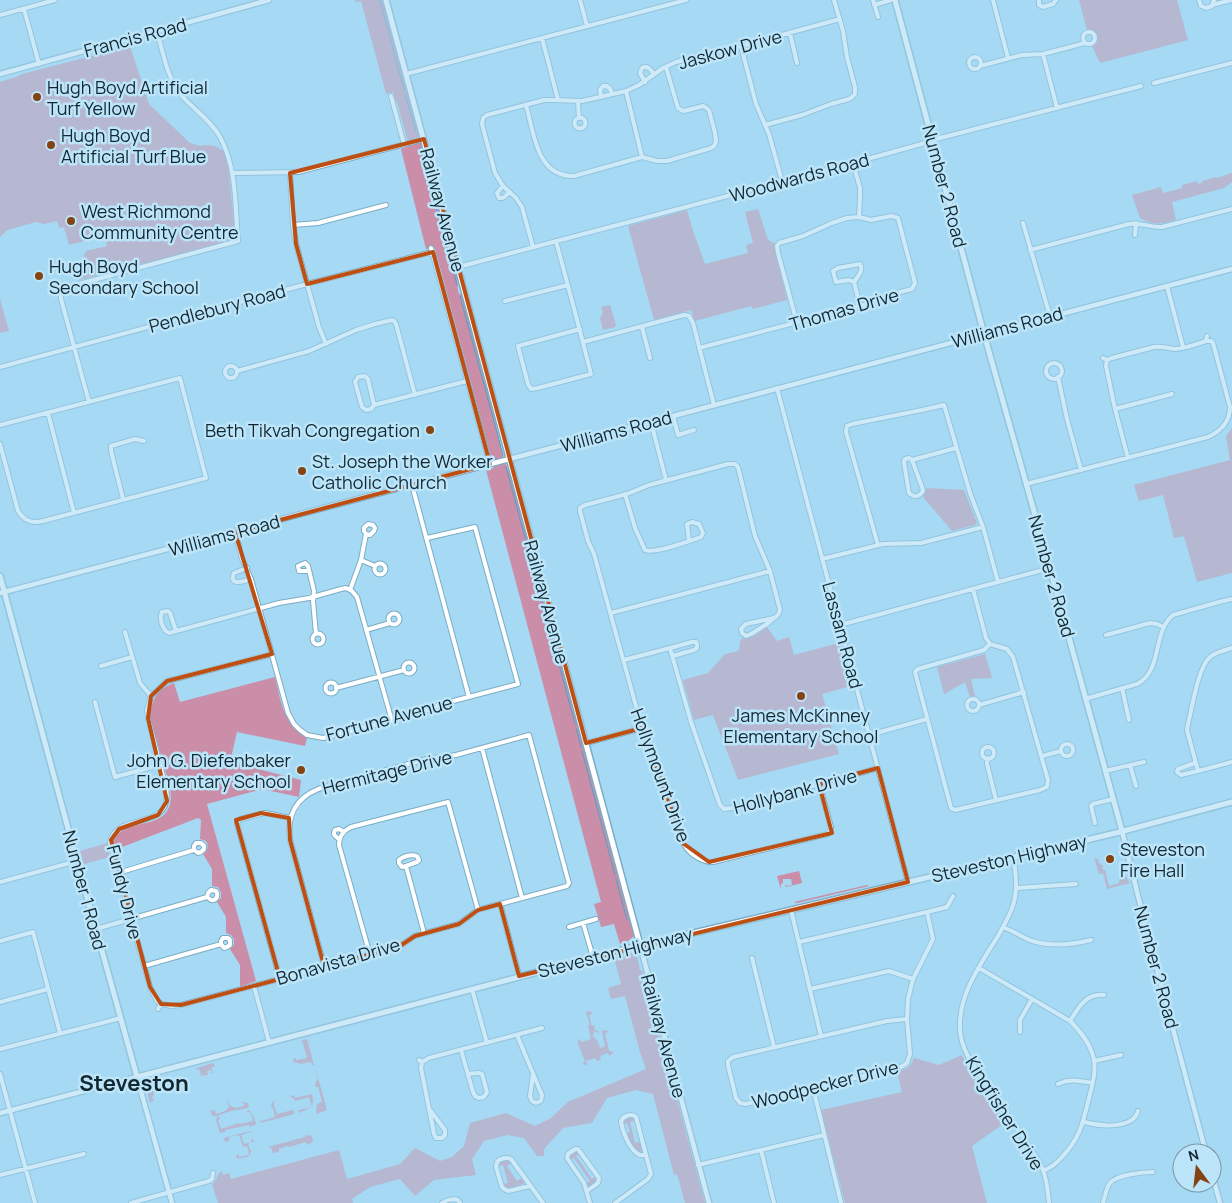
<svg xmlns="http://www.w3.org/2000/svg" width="1232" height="1203" font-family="Manrope,sans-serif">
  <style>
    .green { fill: #ca8ea9 }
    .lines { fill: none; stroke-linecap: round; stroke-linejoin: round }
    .stream { stroke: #4fa1c7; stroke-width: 1 }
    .minor-casing { stroke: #7bacc5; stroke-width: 6 }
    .tertiary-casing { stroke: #7bacc5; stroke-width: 7 }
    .secondary-casing { stroke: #7bacc5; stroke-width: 8 }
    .minor { stroke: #fff; stroke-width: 4 }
    .tertiary { stroke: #fff; stroke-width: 4.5 }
    .secondary { stroke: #fff; stroke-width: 5 }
    .marked { fill: none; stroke: #bd4f13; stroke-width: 4; stroke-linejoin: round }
    .poi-dot { fill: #854213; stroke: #bce5fa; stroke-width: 2 }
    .labels { text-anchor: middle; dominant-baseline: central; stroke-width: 5; stroke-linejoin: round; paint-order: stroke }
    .street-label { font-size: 18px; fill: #122730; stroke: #bce5fa }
    .poi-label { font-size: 18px; fill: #122730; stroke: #bce5fa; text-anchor: start }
    .district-label { font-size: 22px; font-weight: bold; fill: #122730; stroke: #bce5fa }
  </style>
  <rect width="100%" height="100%" fill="#a6d9f3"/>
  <path class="green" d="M355,0H382L386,13L456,273C458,281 457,288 459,294H461L464,301L492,407L502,452L513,485L618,876L634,936C629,941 626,942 620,944L614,924L601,927L594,904L601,902L486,470L494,468L435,249L434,247L426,249L401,149L409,146L397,102L395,101L393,92L386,94L361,1L356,2Z
    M1079,0H1177L1188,40L1100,63L1092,46L1097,42V35L1093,30H1087Z
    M130,46L149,104L190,143L201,146L205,145L215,146L227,153L235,233L234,238L230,240L173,257L79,280L77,272L86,251L107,246L105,236L69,245L64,227L59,228L57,221L44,224L36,222L11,229L6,231L0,237V82L16,77L22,74Z
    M1232,173V182L1224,188L1172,202L1176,220C1161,224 1154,226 1140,218L1132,195L1161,187L1163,193L1182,188V185L1197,181L1198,184L1202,183V181L1216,177L1217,178Z
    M758,209L768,240L774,243L787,300L753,309L751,306L695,321L691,310L654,320L628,226L687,210L693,231L705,264L748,253L746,245L753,243L745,212Z
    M0,299L9,331L0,333Z
    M610,305L616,325L615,327L603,330L600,318L603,313L601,307Z
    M1232,428V573L1197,582L1184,536L1174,538L1163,495L1139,501L1134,485L1230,460L1226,436Z
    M927,488L964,490L977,523L975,525L952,531L923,497Z
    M767,627L777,641L789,637L794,655L839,643L851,686L822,694L839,754L738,780L713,715L694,720L683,680L708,673L725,654L739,651L740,641L743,638C752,640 760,632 767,627Z
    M985,654L992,678L971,679L975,696L970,697L965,682L944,694L937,667Z
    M275,677C281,701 283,724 307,738L305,746L237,732L230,762L301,780L299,797L262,789L207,804L256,981L240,987V965L230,949L234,945V939L231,935L226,933V917L217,902L221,898V892L218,887L212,886V869L203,854C208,851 209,846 206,841L200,839L201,820L198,818L109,852L110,857L84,864L80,851L114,841C124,813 178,837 170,787L151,720C149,702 157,689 174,683L180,702Z
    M1094,857L1099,860L1098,862L1103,866L1102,869L1105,870L1109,886L1119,883L1120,878L1124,874L1130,883L1107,889L1103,873L1099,874Z
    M799,871L802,883L786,887L785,884L787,886L792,885L791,879H783V883L781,884V889L777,876Z
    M867,885L869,886L797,903L794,902Z
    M632,953L637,957L640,970H642L705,1203H685L677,1174L674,1175L653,1094L636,1090L607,1098L592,1123L563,1128L544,1149V1156H537L524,1138L507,1135L484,1141L472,1159L476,1175L434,1180L415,1196L400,1179L370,1187L352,1199L353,1203H218L212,1184C218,1180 216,1174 222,1171L223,1175L229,1173L231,1179L339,1150L347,1179L400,1164L415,1148L440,1161L452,1157L464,1146L470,1123L506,1113L535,1126L551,1118L568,1102L646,1069L640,1052L625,996L611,999L608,988L621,984L614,958Z
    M591,1011L592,1014L589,1015L592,1026L595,1025L594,1029L599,1032V1033L594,1031L593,1037L597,1040L600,1048L605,1046L602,1031L604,1030L608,1031V1032L605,1033L609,1051H612L613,1053L609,1056L608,1053L600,1056L601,1060L597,1061L595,1058L586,1061L587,1065H586L582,1064L585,1061L578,1044V1039H579L581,1042L591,1039L588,1025H590L586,1012Z
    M307,1039L314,1065H312L311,1062L300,1064L299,1063H296L292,1060L296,1058V1060L307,1058L302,1040Z
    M962,1055L967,1065L1006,1122L972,1146L987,1203H845L821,1110L902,1092L897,1072C905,1070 911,1067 914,1058L939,1065Z
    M213,1063L215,1066L211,1068L213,1072H215L212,1073L211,1070L207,1071L208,1075L198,1076L201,1075L199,1069L196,1070L197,1068Z
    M316,1070L327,1110L317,1114L316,1111L317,1104L322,1102L318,1087H315L316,1081L318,1080Z
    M155,1078L157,1087L152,1098L154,1100L150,1103L145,1083L148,1080Z
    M312,1094L313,1100L312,1107L299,1113L298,1109L299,1110L312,1107L309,1097L295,1101L294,1098H291V1096L294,1095L295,1098Z
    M227,1101H228L230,1106L236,1108L244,1106V1103H242V1102L248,1103L249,1106L248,1108L231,1111L216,1116H213L210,1111L215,1110L216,1114L225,1111L229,1107Z
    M274,1101L276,1102L277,1104L276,1102L273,1103L277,1114L293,1110H294V1114L261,1123L260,1120L261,1121L275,1117L273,1108L271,1107L272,1103Z
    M249,1110L253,1115L256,1124L255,1125L250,1127L249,1125L225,1130V1132L220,1133L216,1120L217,1117L219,1116L220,1119L218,1120L221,1129L230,1126L238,1123L240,1124L253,1121L251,1113L249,1112L247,1113V1111Z
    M631,1117L634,1118L635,1121L630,1122L635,1143L640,1142L642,1150L641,1152H638L626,1135V1134L630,1132L627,1123L623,1124V1121L625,1119Z
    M251,1131L252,1134L250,1132L241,1135L244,1144L252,1142L251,1139H253L254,1142L249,1143L248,1145C249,1147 250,1149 251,1151C252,1157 242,1158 237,1159L236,1156L238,1154L239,1157L248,1155L249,1153L247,1146L243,1147L240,1137L238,1135L229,1137V1141L226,1142L224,1140L223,1138Z
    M305,1135L312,1136L313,1142L306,1145V1142L289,1147L287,1146L279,1149V1152L273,1153L271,1148L268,1147L305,1137Z
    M575,1151H577L579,1154L576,1156L592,1179L596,1177L597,1181L590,1186H588L586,1183L590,1181L574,1158L570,1160L569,1159V1156Z
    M507,1160L510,1161L511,1163L507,1166L517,1181L522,1178L524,1182L523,1184L509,1188L505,1187L503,1184L508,1183L503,1165L498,1166V1164L499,1162Z"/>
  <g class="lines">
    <path class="stream" d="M380,0L404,90
      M405,94L416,131
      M420,148L457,285
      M460,296L503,455
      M506,467L575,724
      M576,728L581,747
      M582,751L615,875
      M616,879L627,920"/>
    <defs>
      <path id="minor" d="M580,0L587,26
        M873,0L878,17
        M993,0L1008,58
        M1039,0V5L1043,7L1053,4L1056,0
        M1199,0L1201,6L1206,8L1212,6L1214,0
        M874,5L891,0
        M1212,5L1232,0
        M24,9L39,64
        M0,15L55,0
        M1083 38a6 6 0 1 1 12 0a6 6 0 1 1-12 0Z
        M790,33L797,63
        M542,38L558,100
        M741,46L756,104L769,134L782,181
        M1043,54L1057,108
        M969 63a6 6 0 1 1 12 0a6 6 0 1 1-12 0Z
        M980,66L1022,55L1043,54L1085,43
        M406,74L686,0
        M645,82L640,73L642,68C648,65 651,70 654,74
        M1154,83L1232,63
        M626,91L642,157
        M391,96L404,144
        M601,97L600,90L603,86C609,85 611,89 612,94
        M578,102L579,118
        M526,105C534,132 536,177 574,176L642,157L657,161H667L711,148L714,146L716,142L715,133L709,110L705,107L703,106L684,111L681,110L678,108L666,67
        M574.5 123a5.5 5.5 0 1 1 11 0a5.5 5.5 0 1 1-11 0Z
        M483,118L487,115L544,100H553L582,101L626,91L639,85L663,68L676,62L741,46L840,19
        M483,118L482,124L495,173L503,186L516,198L522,207L533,247
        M765,125L802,115L831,104L849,99L852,97L855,94V87L847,57L843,31L834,0
        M853,163L860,188V197L859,217
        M233,173L298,172L424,139
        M290,173L293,225L296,244L319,327L326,344
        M503,186L497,193L499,198H503L510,192
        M1023,223L1050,316
        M293,225L318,223L386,205
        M1135,235L1136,223
        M556,241C568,286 580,330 591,374L538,388L531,389L528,384L518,346L580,329
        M431,248L490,464
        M1030,250L1129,224C1143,222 1150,228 1162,227L1232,209
        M458,267L853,163L925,143L940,138L1141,86
        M854,282C858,276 864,270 860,264L838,268L833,271L836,282L849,280L854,282L860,306
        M1167,286L1183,347
        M505,301L568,285
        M642,327L650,358
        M583,342L680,316L685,315L689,316L693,323L714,405
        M699,348L871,303L889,295L912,289L915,283L898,218L896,217L891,216L871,220L859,217L847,218L832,223L803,236L779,243L777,246L778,253L797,323
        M1103,358L1107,360L1106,366L1115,409L1128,458
        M1107,360L1112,358L1154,347C1161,346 1167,348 1174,349C1184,349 1197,344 1206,341L1207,336
        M1046 371a8 8 0 1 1 16 0a8 8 0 1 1-16 0Z
        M225 372a6 6 0 1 1 12 0a6 6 0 1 1-12 0Z
        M0,367L307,284L428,253L432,254L434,256
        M237,371L309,351L356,330L375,324L392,320L394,321L396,324L415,395
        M1058,377L1067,419L1081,470
        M777,388L908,882
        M89,402L61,299V295L64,288L238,241C235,206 237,168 220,137C211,120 193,109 181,95C167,77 163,53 157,31
        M374,405L368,379L365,376L358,377L355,382L362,407L366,410L371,409L374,405L467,381
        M1115,409L1172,394
        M48,413L74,513
        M673,416L678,435L694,430
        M651,422L666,480
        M0,425L180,378L206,478L43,521C32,524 24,521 18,511L0,444
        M912,460L922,487L923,491C919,497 915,498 909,493L904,462L905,459L909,458L912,460L956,448
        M1026,484L1208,437C1221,431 1230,422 1230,407L1213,343L1211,341H1206
        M412,485L469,697
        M625,494L635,528L645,550C655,554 689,541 701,537L703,533L699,524L692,522L687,524L689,541
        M123,499L111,451V446L135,439L144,441
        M235,532L242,559L251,579L288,713L294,724L300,730L307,735L323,738L414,715L442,704L518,684L475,527L427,538
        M878,545L846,432L847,426L852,424L922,410L944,405L970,493L983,527L998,582
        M822,559L883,544L921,543L983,527
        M361,560L375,566
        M374.5 569a5.5 5.5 0 1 1 11 0a5.5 5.5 0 1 1-11 0Z
        M247,568L234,573C228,587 245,581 251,579
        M309,571H299L298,566L305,563L308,566L314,591L313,601L316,634
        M973,589L986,638L990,644
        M350,590L361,560L366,534L364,531V528L368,524L373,525L375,528L374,531L370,535L366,534
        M611,613L770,571
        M388.5 619a5.5 5.5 0 1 1 11 0a5.5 5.5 0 1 1-11 0Z
        M774,618L746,624L741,629L742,633L746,636L751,634L767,624L778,615L780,610L770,571L755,536L738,467L735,464H728L649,485L627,494L585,505L580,508V511L588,541L594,554L642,728L682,840C687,852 699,862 713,862L827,834L830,831L831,827L819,784
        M840,625L1050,568
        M366,630L390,623
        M176,631L170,613L168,611L162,612C159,618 162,630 169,633L279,603L309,598L341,589L346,588L352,591L357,597L392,721
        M125,632L140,683L151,696
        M312.5 639a5.5 5.5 0 1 1 11 0a5.5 5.5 0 1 1-11 0Z
        M1106,635L1150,623L1157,624L1163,627
        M990,644L1007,649L1013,657L1048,780L1047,787L1040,790L955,810L951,808L915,672L918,669L984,650Z
        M670,648L692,642H696L697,644V648L694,650L673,656
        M1232,648C1225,650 1216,652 1210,657C1198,667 1192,709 1188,724L1187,730L1198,771L1232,762
        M624,660L670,648L691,722L720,805L724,809L732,808L878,768
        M403.5 668a5.5 5.5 0 1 1 11 0a5.5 5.5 0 1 1-11 0Z
        M101,666L132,657
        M325.5 688a5.5 5.5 0 1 1 11 0a5.5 5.5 0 1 1-11 0Z
        M336,688L404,670
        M1122,688L1129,720
        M1085,699L1137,684C1163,671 1152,632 1173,615L1219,602L1232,599
        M967 705a6 6 0 1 1 12 0a6 6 0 1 1-12 0Z
        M95,702L115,777L159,765
        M979,705L1024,692
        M869,735L927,719
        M586,743L642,728
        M1061 750a6 6 0 1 1 12 0a6 6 0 1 1-12 0Z
        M982 753a6 6 0 1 1 12 0a6 6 0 1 1-12 0Z
        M482,748L522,898
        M1042,756L1061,751
        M987,758V764L996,800
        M1195,763L1178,769L1177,772L1181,775L1198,771
        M1130,765L1136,786
        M1105,771L1144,762
        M1095,823L1091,806L1093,804L1113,799
        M339,839C336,837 332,835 335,830L339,829L344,832
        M1013,857C1016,872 1018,887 1014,902C1011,914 1004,925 998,936C980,965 958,995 960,1030C961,1049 973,1065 984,1081C997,1101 1012,1120 1025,1140C1031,1150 1039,1159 1043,1170C1047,1180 1048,1192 1049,1203
        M406,866L417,862L419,860L417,856C412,854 403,856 399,860V863L402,867L406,866L424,933
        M118,873L194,850L198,853L201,852L204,849V846L201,843H196L194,846V850
        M0,882L77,861
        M1017,888L1076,884
        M500,904L519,976
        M791,910L821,1036
        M583,923L593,957
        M569,927L596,919
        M1003,927C1013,931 1022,937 1032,941C1052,947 1071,945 1091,940
        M96,929L207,897L208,893L211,890L216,891C219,896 216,901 211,900L207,897
        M0,941L33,932L60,1033
        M799,942L927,912L947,907L953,896
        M370,955L339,845C339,836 343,831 351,827L448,802L478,910
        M752,958L774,1047
        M144,966L221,944L224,948L227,947L230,945V940L228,938H223L221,941V944
        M979,968L1070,1021C1081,1032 1091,1044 1094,1060C1096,1073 1092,1086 1089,1098C1083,1123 1080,1138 1062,1157C1057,1163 1050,1168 1043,1171
        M280,979L237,823L239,820L241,819L265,813L290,818
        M254,986L269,1042
        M472,989L487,1043
        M810,989L889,971L913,979
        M0,1002L48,989
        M161,1004L171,1006L181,1005L390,950L397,948L415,936L459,924L478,910L567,886L569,883L568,880L529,735L456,755L427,759L327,786C299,794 286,811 290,840L324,966
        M158,1009L161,1004L157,1001L150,987L110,843C115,810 174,833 166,788L148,718L147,710L151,696L167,681L272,654
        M907,1019L887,1021L733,1057L728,1061V1065L736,1098L740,1103L746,1104L901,1067L907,1063L910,1054L907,1019L908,999L913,979L933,939L927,912
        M1070,1021C1078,1008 1086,993 1104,995
        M1020,1032V1020L1032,999
        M517,1035L542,1095L541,1101L536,1103L532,1101L530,1096L533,1074
        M0,1049L121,1018
        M461,1050L473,1092L475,1096L479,1098L484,1097L487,1092L482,1074C478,1071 473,1075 468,1073
        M419,1060L422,1062L429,1058L542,1028
        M1094,1061L1121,1055
        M422,1062L421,1068L434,1134L436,1138H442L445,1135V1130L430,1110
        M0,1074L35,1203
        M1058,1084C1070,1078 1080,1081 1093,1083
        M813,1088L841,1203
        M1084,1122C1098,1126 1133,1130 1138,1111
        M761,1150L774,1203
        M698,1165L824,1135
        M0,1175L84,1154
        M530,1186L508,1191L504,1189L502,1187L496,1167L497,1162C500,1158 507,1157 511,1159L543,1203
        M587,1191L598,1183L599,1178L578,1149H575L568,1154L567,1158L584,1183L590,1203
        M131,1203L209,1181L212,1179L213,1173
        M442,1203C446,1200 454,1198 458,1200L460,1203
        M615,1203L648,1179L651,1174L636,1117C631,1113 623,1116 621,1121C622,1130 629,1149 638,1154C641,1156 643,1155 646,1155
        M1103,1203C1105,1197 1106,1188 1110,1183C1116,1175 1143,1172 1153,1172"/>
      <path id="tertiary" d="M0,74L269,0
        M0,593L1232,269
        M1122,831L1144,920L1206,1153
        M640,945L709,1203
        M0,1113L137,1077L172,1203
        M1212,1174L1220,1203"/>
      <path id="secondary" d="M386,0L640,945
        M895,0L984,334L1048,561L1122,831
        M0,576L69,832L137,1077L630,948L1116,833L1232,802"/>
    </defs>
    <use href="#minor" class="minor-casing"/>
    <use href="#tertiary" class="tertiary-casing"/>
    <use href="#secondary" class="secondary-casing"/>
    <use href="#minor" class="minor"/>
    <use href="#tertiary" class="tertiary"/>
    <use href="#secondary" class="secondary"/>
  </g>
  <path d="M0 0H1232V1203H0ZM424,139L586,743L642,728L684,844L709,862L832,833L819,784L878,768L908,882L519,976L500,904L478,910L459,924L415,936L397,948L324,966L290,840L289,818L261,813L236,820L280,979L181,1005L161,1004L150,987L111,840L119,829L158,815L167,801L148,718L151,696L167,681L272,654L235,532L490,464L433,252L307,284L296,244L290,173Z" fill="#a6d9f3" fill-opacity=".55" fill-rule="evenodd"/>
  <path class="marked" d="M424,139L586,743L642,728L684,844L709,862L832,833L819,784L878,768L908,882L519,976L500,904L478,910L459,924L415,936L397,948L324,966L290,840L289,818L261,813L236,820L280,979L181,1005L161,1004L150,987L111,840L119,829L158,815L167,801L148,718L151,696L167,681L272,654L235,532L490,464L433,252L307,284L296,244L290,173Z"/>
  <g class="poi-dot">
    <circle cx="37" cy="97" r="5"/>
    <circle cx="51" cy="145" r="5"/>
    <circle cx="71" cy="221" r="5"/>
    <circle cx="39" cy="276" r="5"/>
    <circle cx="430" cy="430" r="5"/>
    <circle cx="302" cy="471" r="5"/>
    <circle cx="801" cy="696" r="5"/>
    <circle cx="301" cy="770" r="5"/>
    <circle cx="1110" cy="859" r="5"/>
  </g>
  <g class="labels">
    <g class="street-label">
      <text transform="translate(135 37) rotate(-15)">Francis Road</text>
      <text transform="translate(730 49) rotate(-15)">Jaskow Drive</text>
      <text transform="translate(799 177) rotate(-15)">Woodwards Road</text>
      <text transform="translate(945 186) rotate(75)">Number 2 Road</text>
      <text transform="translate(443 210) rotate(75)">Railway Avenue</text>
      <text transform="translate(217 308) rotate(-15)">Pendlebury Road</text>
      <text transform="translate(844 309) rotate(-16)">Thomas Drive</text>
      <text transform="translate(1007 327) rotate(-15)">Williams Road</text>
      <text transform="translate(616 431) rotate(-15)">Williams Road</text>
      <text transform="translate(224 535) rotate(-15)">Williams Road</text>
      <text transform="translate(1052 576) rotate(74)">Number 2 Road</text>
      <text transform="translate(547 602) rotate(75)">Railway Avenue</text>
      <text transform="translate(843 635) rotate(75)">Lassam Road</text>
      <text transform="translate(389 718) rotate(-15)">Fortune Avenue</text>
      <text transform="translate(387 772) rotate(-14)">Hermitage Drive</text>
      <text transform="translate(661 775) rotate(70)">Hollymount Drive</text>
      <text transform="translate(795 791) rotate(-15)">Hollybank Drive</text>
      <text transform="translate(1009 858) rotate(-13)">Steveston Highway</text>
      <text transform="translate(85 890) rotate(75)">Number 1 Road</text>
      <text transform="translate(125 892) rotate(76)">Fundy Drive</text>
      <text transform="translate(615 952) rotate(-14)">Steveston Highway</text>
      <text transform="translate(338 961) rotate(-16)">Bonavista Drive</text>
      <text transform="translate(1157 967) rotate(75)">Number 2 Road</text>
      <text transform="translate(664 1036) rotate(75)">Railway Avenue</text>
      <text transform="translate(825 1084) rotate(-14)">Woodpecker Drive</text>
      <text transform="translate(1005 1113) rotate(58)">Kingfisher Drive</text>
    </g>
    <g class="poi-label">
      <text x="47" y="87">Hugh Boyd Artificial<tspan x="47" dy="21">Turf Yellow</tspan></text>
      <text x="61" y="135">Hugh Boyd<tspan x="61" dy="21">Artificial Turf Blue</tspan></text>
      <text x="81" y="211">West Richmond<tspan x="81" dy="21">Community Centre</tspan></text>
      <text x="49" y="266">Hugh Boyd<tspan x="49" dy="21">Secondary School</tspan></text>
      <text x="420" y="430" text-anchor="end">Beth Tikvah Congregation</text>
      <text x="312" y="461">St. Joseph the Worker<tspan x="312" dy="21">Catholic Church</tspan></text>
      <text x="801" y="715" text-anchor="middle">James McKinney<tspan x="801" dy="21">Elementary School</tspan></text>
      <text x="291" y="760" text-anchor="end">John G. Diefenbaker<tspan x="291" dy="21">Elementary School</tspan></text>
      <text x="1120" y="849">Steveston<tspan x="1120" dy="21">Fire Hall</tspan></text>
    </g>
    <g class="district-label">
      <text x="134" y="1083">Steveston</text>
    </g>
  </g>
  <g transform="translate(1197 1168) rotate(345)"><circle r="24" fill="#bce5fa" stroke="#7899a9"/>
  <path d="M0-4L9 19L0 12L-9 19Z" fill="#854213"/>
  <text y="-8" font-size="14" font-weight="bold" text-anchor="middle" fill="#122730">N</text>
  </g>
</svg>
